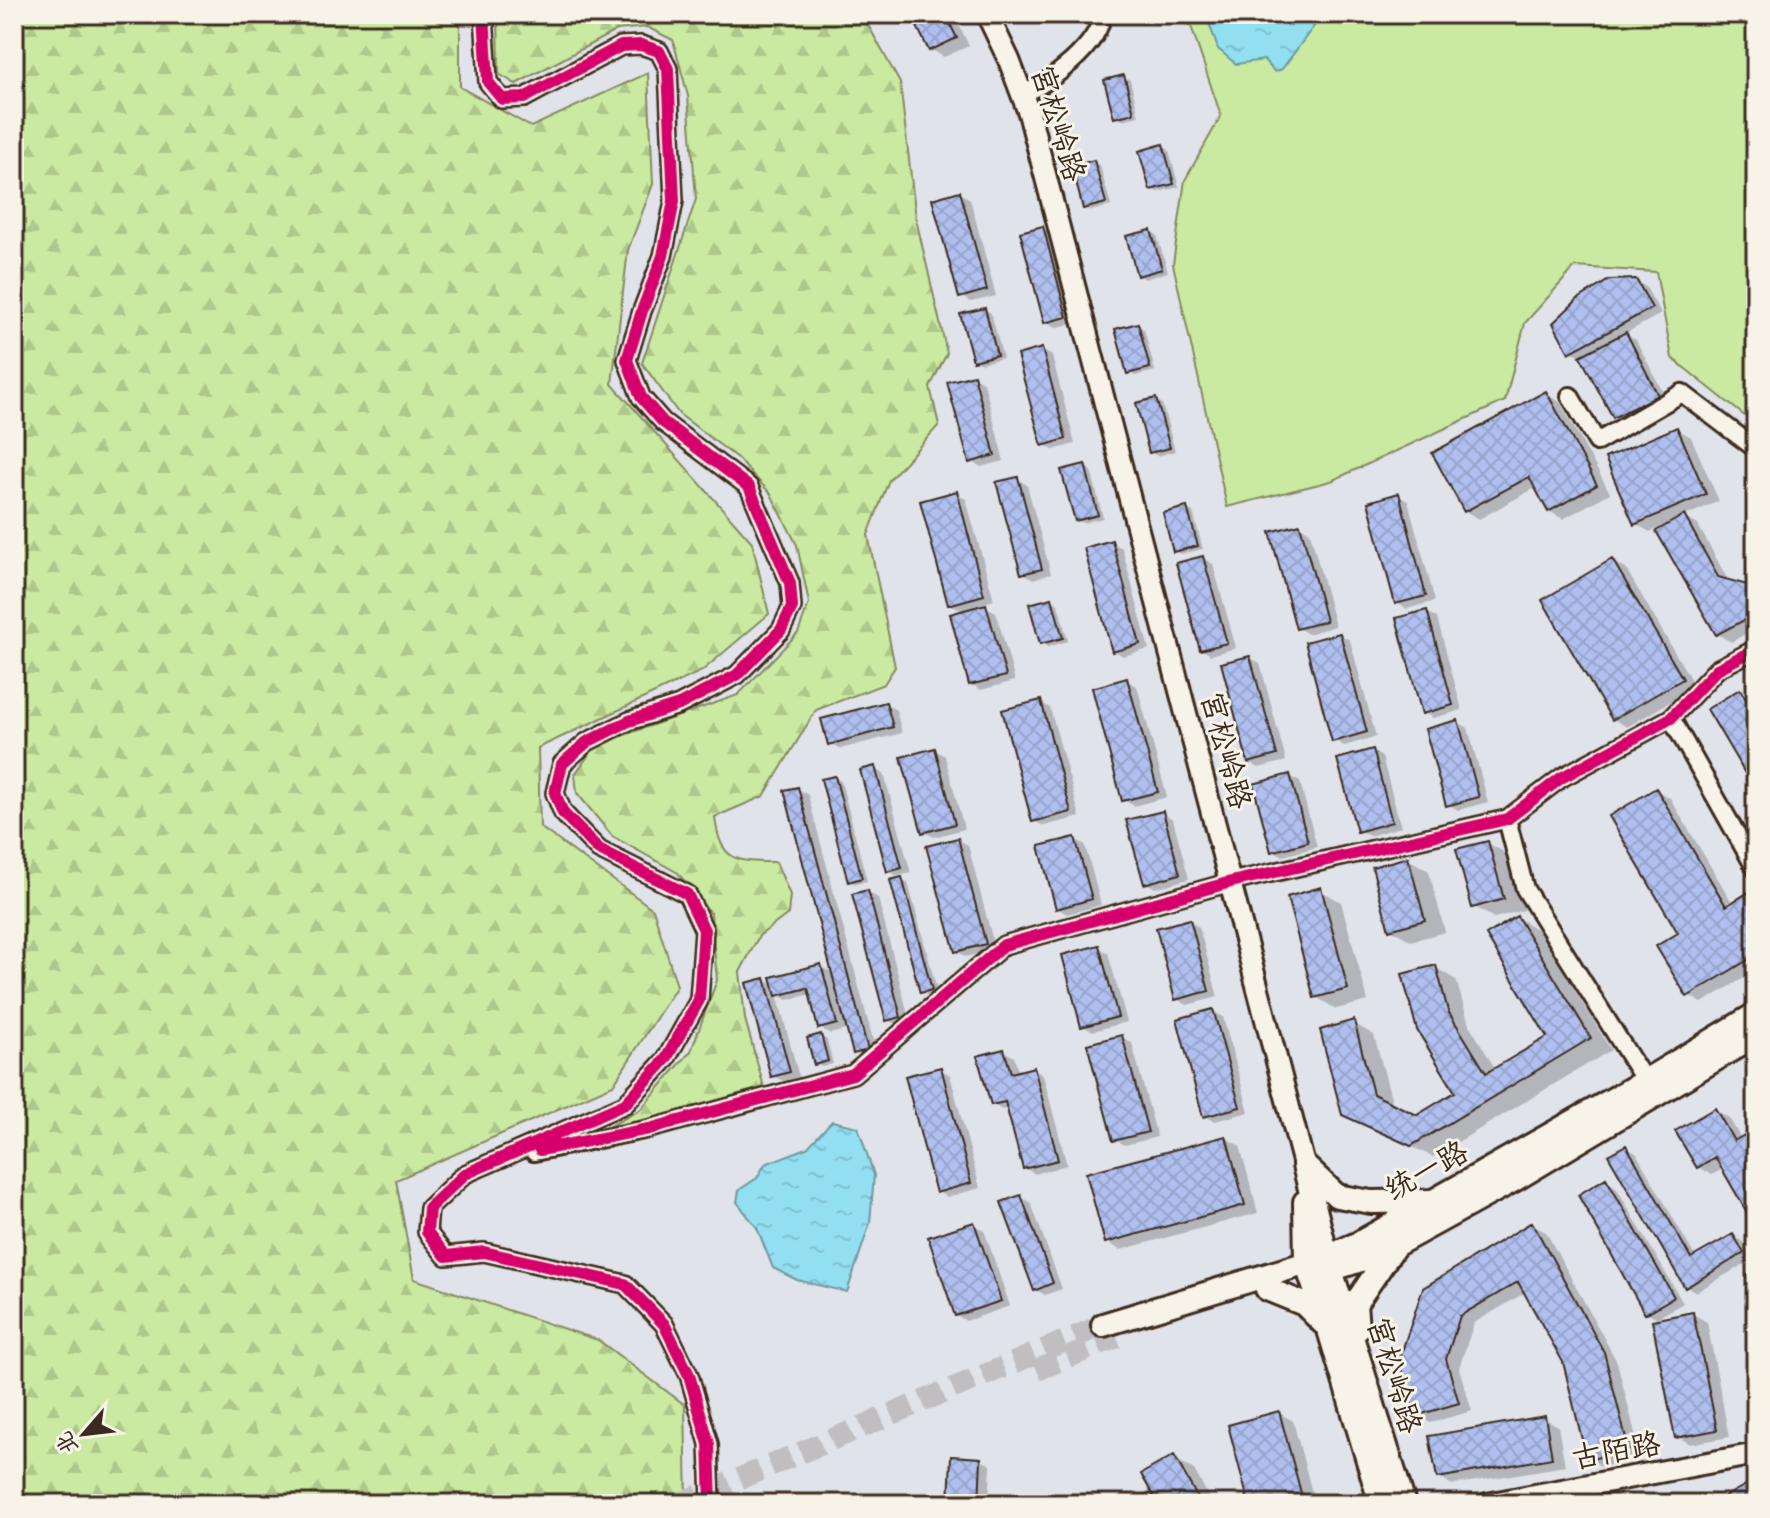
<svg xmlns="http://www.w3.org/2000/svg" width="1770" height="1518" font-family="'Shantell Sans','LXGW WenKai TC',sans-serif">
  <style>
    .forest { fill: url(#forest-firs); stroke: #828a60; stroke-width: 2 }
    .park { fill: #cae9a1; stroke: #828a60; stroke-width: 2 }
    .water { fill: url(#water-ripples); stroke: #6f979d; stroke-width: 2 }
    .shadow { fill: #0003 }
    .building { fill: url(#building-cross-hatch); stroke: #3b2a1e; stroke-width: 2 }
    .lines { fill: none; stroke-linecap: round; stroke-linejoin: round }
    .secondary-tunnel { stroke: #c0bec1; stroke-width: 22; stroke-dasharray: 22 11; stroke-linecap: butt }
    .minor-casing { stroke: #3b2a1e; stroke-width: 22 }
    .tertiary-casing { stroke: #3b2a1e; stroke-width: 26 }
    .secondary-casing { stroke: #3b2a1e; stroke-width: 28 }
    .minor { stroke: #f7f3e8; stroke-width: 16 }
    .tertiary { stroke: #f7f3e8; stroke-width: 20 }
    .secondary { stroke: #f7f3e8; stroke-width: 22 }
    .cycleway-casing { stroke: #f7f3e8; stroke-width: 17 }
    .cycleway { stroke: #d6006c; stroke-width: 12 }
    .labels { text-anchor: middle; dominant-baseline: central; stroke-width: 6; stroke-linejoin: round; paint-order: stroke }
    .street-label { font-size: 30px; fill: #3b2a1e; stroke: #f7f3e8 }
  </style>
  <defs>
    <pattern id="forest-firs" width="22" height="20" patternUnits="userSpaceOnUse" patternTransform="scale(2)"><rect width="22" height="20" fill="#cae9a1"/><path d="M5 1l3.5 6h-7zM16 11l3.5 6h-7z" fill="#aec88a"/></pattern>
    <pattern id="water-ripples" width="26" height="14" patternUnits="userSpaceOnUse" patternTransform="scale(2)"><rect width="26" height="14" fill="#92dff2"/><path d="M2 4q2-2 4 0t4 0M15 11q2-2 4 0t4 0" fill="none" stroke="#7fc0cf"/></pattern>
    <pattern id="building-cross-hatch" width="8" height="8" patternUnits="userSpaceOnUse" patternTransform="scale(2)"><rect width="8" height="8" fill="#afbfef"/><path d="M0 0l8 8M0 8l8-8" fill="none" stroke="#97a4cc"/></pattern>
  </defs>
  <rect width="100%" height="100%" fill="#e1e3ea"/>
  <filter id="ink" filterUnits="userSpaceOnUse"><feTurbulence type="fractalNoise" baseFrequency=".0125" numOctaves="2"/><feDisplacementMap in="SourceGraphic" scale="16" xChannelSelector="R" yChannelSelector="G"/><feConvolveMatrix kernelMatrix="1 2 1 2 8 2 1 2 1" color-interpolation-filters="sRGB"/></filter>
  <g filter="url(#ink)">
    <path class="forest" d="M21,14H460V87L531,127L648,73L653,184L628,250L612,384L752,542L769,614L702,671L538,748L540,827L653,909L677,986L613,1085L396,1180L414,1279L598,1340L685,1405L687,1504H14V24Z
      M498,14H862L900,83L916,219L947,353L930,387L939,425L889,480L868,535L895,667L884,684L816,710L764,796L715,817C720,862 737,862 776,862L790,895L788,914L759,936L740,972L745,1019L764,1087L593,1135L640,1110L691,1051L717,980L711,914L678,873L612,836L577,793L575,774L596,745L738,695L798,633L809,603L797,545L771,494L737,458L679,414L642,363L696,199L688,96L673,40L647,27L617,30L516,84L499,74Z"/>
    <path class="park" d="M1169,14H1756V425L1672,358L1656,272L1575,267L1525,323L1505,401L1331,481L1227,507L1173,264L1185,180L1221,116L1191,26Z"/>
    <path class="water" d="M1206,14H1323L1282,69L1275,72L1264,60L1236,64L1218,49Z
      M832,1121L858,1127L874,1175L870,1223L847,1292L797,1280L773,1268L757,1228L737,1202L739,1190L757,1178L765,1164L807,1148Z"/>
    <path class="shadow" d="M914,14H954L969,46L944,57L930,49Z
      M1124,77L1130,80L1139,116L1122,120L1116,117Z
      M1163,146L1169,150L1179,187L1158,192L1151,189Z
      M1094,163L1100,166L1111,206L1091,211L1085,207Z
      M960,193L970,199L996,296L971,302L961,296Z
      M1042,228L1053,234L1076,322L1056,328L1046,322Z
      M1151,232L1157,235L1168,272L1145,279L1138,275Z
      M1636,281L1646,287L1661,314L1624,334L1636,340L1667,400L1625,423L1615,417L1582,356L1570,351Z
      M985,310L991,313L1003,358L981,363L975,360Z
      M1137,325L1144,329L1155,371L1135,376L1129,372Z
      M1042,350L1052,356L1075,444L1053,450L1043,444Z
      M974,377L984,383L1004,461L981,467L971,461Z
      M1546,394L1560,402L1610,493L1563,519L1549,511L1537,487L1479,519L1465,511Z
      M1156,400L1162,404L1175,451L1157,456L1151,452Z
      M1677,429L1691,437L1719,501L1683,517L1698,525L1729,582L1748,587L1756,583V628L1731,642L1717,634L1667,524L1650,532L1636,524Z
      M1084,466L1091,470L1103,518L1083,523L1076,520Z
      M1017,479L1027,485L1051,574L1033,579L1023,573Z
      M956,494L966,499L994,600L981,604L996,612L1015,681L981,690L971,684L964,612L950,604Z
      M1398,496L1408,501L1435,601L1407,609L1397,603Z
      M1187,509L1193,512L1203,549L1181,554L1175,551Z
      M1300,526L1310,532L1335,626L1308,634L1298,628Z
      M1111,542L1122,548L1149,649L1123,656L1113,650Z
      M1203,558L1213,564L1236,648L1211,655L1201,649Z
      M1612,561L1626,569L1695,687L1627,727L1613,719Z
      M1052,600L1058,604L1068,641L1048,647L1042,643Z
      M1427,612L1437,618L1462,710L1433,718L1423,712Z
      M1340,635L1350,640L1376,737L1344,746L1334,740Z
      M1250,658L1260,663L1286,761L1259,768L1249,762Z
      M1127,681L1137,686L1167,797L1134,806L1124,800Z
      M1740,691L1756,703V788Z
      M1040,702L1050,708L1080,817L1044,826L1034,821Z
      M886,704L896,710L902,733L840,749L830,743Z
      M1458,722L1468,728L1488,802L1458,810L1448,804Z
      M935,750L945,756L964,829L934,837L924,832Z
      M1372,751L1382,757L1401,827L1369,836L1359,830Z
      M874,768L884,774L911,873L898,876L888,871Z
      M1290,776L1300,782L1317,847L1283,856L1273,850Z
      M835,778L841,781L867,881L856,884L849,881Z
      M798,789L808,795L877,1055L865,1058L855,1052L849,1029L830,1034L820,1028L811,994L788,1000L777,994L799,1077L783,1081L773,1076L765,980L776,987L821,966L834,974Z
      M1656,790L1670,798L1733,904L1749,895L1756,899V971L1702,1003L1688,995L1681,933Z
      M1162,813L1173,819L1189,879L1155,888L1145,882Z
      M1075,839L1085,845L1101,905L1067,914L1057,908Z
      M958,840L968,845L995,949L966,957L956,951Z
      M1488,843L1509,855L1524,910L1494,918L1473,906Z
      M1408,859L1429,871L1445,932L1411,941L1391,929Z
      M902,879L908,883L938,993L928,996L922,992Z
      M1320,890L1341,902L1368,1001L1336,1009L1316,997Z
      M868,892L878,898L910,1022L898,1026L888,1020Z
      M1518,918L1538,930L1611,1050L1433,1157L1344,1113L1353,1023L1374,1035L1393,1105L1418,1117L1458,1093L1436,968L1456,980L1469,1024L1496,1070L1550,1038Z
      M1189,921L1199,927L1218,997L1187,1005L1177,999Z
      M1098,947L1108,953L1127,1022L1093,1031L1083,1026Z
      M1213,1011L1223,1017L1249,1112L1215,1121L1205,1116Z
      M821,1036L827,1040L833,1064L822,1067L816,1064Z
      M1122,1037L1132,1043L1157,1137L1125,1145L1115,1140Z
      M1004,1051L1014,1057L1019,1073L1033,1069L1043,1075L1067,1165L1035,1174L1025,1168L1009,1108L1002,1110L992,1104Z
      M940,1069L950,1075L980,1188L947,1197L937,1191Z
      M1715,1110L1729,1118L1741,1139L1746,1136L1756,1142V1224L1724,1168L1712,1175L1698,1167Z
      M1226,1138L1240,1146L1258,1213L1120,1250L1107,1242Z
      M1626,1148L1636,1153L1696,1258L1733,1236L1743,1242L1753,1259L1696,1292L1686,1286Z
      M1606,1181L1616,1187L1683,1303L1657,1318L1647,1312Z
      M1021,1197L1031,1203L1062,1289L1045,1295L1035,1289Z
      M974,1224L984,1230L1010,1306L966,1321L956,1315Z
      M1532,1225L1546,1232L1617,1362L1641,1457L1602,1467L1589,1459L1565,1362L1526,1292L1474,1323L1459,1368L1472,1411L1430,1423L1417,1415L1424,1289Z
      M1693,1314L1707,1322L1729,1437L1690,1444L1677,1436Z
      M1279,1413L1293,1421L1315,1504H1251Z
      M1544,1418L1558,1426L1565,1466L1452,1485L1438,1477Z
      M1174,1458L1194,1470L1213,1504H1160Z
      M981,1460L991,1465L989,1504H951Z"/>
    <path class="building" d="M911,14H945L957,38L929,51Z
      M1124,75L1134,113L1114,118L1104,80Z
      M1163,144L1174,184L1150,190L1139,151Z
      M1094,160L1106,203L1083,209L1072,166Z
      M960,191L987,290L959,298L932,199Z
      M1043,226L1067,317L1044,323L1020,232Z
      M1151,230L1162,269L1137,276L1126,236Z
      M1636,279L1652,308L1569,353L1553,323L1578,299L1609,280Z
      M985,308L997,355L973,361L960,314Z
      M1138,323L1150,368L1127,374L1115,329Z
      M1626,332L1658,395L1613,418L1580,356Z
      M1042,348L1066,439L1042,446L1017,355Z
      M974,375L995,455L969,463L947,382Z
      M1546,391L1597,485L1548,512L1529,477L1464,512L1432,453Z
      M1156,398L1170,448L1149,453L1136,403Z
      M1677,427L1706,494L1634,525L1605,458Z
      M1085,464L1098,515L1075,521L1061,470Z
      M1018,477L1042,569L1021,574L996,482Z
      M957,491L984,595L948,605L920,501Z
      M1399,493L1426,596L1395,604L1368,502Z
      M1187,507L1198,546L1173,552L1163,513Z
      M1684,515L1718,577L1747,585L1756,580V614L1716,635L1656,531Z
      M1300,524L1326,621L1296,629L1270,532Z
      M1112,540L1140,644L1112,652L1084,548Z
      M1203,556L1227,643L1200,650L1176,563Z
      M1612,559L1683,679L1612,720L1542,600Z
      M1052,598L1063,638L1040,644L1029,604Z
      M986,604L1006,676L969,685L950,614Z
      M1427,610L1453,705L1422,714L1396,618Z
      M1340,633L1367,732L1332,742L1305,642Z
      M1250,656L1277,755L1248,763L1221,663Z
      M1127,678L1158,792L1122,801L1092,688Z
      M1740,689L1756,716V792L1707,709Z
      M1041,700L1071,812L1032,822L1002,710Z
      M886,702L893,727L828,745L821,719Z
      M1458,720L1479,797L1446,806L1425,729Z
      M935,748L955,824L922,833L901,757Z
      M1373,749L1392,822L1357,832L1337,759Z
      M875,766L902,868L887,872L860,770Z
      M1290,774L1308,842L1271,852L1253,784Z
      M835,776L862,878L848,882L821,779Z
      M798,787L868,1050L853,1054L784,790Z
      M1656,788L1726,906L1749,892L1756,905V955L1687,997L1656,946L1678,933L1609,816Z
      M1163,811L1180,874L1144,884L1126,820Z
      M1075,837L1092,899L1056,909L1039,846Z
      M958,838L986,944L955,952L926,846Z
      M1488,841L1504,899L1472,908L1456,849Z
      M1408,857L1425,920L1389,930L1372,867Z
      M902,877L932,990L920,993L890,880Z
      M1321,887L1348,989L1314,998L1287,897Z
      M868,890L901,1017L886,1021L852,894Z
      M1517,916L1591,1038L1411,1146L1342,1115L1320,1030L1354,1020L1373,1094L1417,1115L1455,1092L1417,1030L1402,974L1436,965L1448,1011L1486,1073L1547,1037L1486,935Z
      M1190,919L1209,991L1175,1000L1156,928Z
      M1099,945L1118,1017L1081,1027L1062,955Z
      M821,964L837,1024L818,1029L808,988L776,996L771,977Z
      M765,978L790,1072L771,1077L746,983Z
      M1213,1009L1240,1107L1203,1117L1177,1019Z
      M821,1034L828,1061L814,1065L807,1038Z
      M1122,1035L1148,1132L1113,1141L1087,1044Z
      M1004,1049L1011,1073L1034,1067L1058,1160L1023,1169L1005,1102L991,1105L977,1056Z
      M941,1067L971,1183L936,1193L905,1076Z
      M1715,1108L1734,1141L1746,1134L1756,1151V1228L1715,1157L1697,1168L1675,1131Z
      M1226,1136L1245,1205L1105,1243L1086,1173Z
      M1626,1145L1691,1258L1733,1234L1744,1253L1685,1288L1608,1155Z
      M1606,1178L1674,1297L1645,1314L1578,1195Z
      M1021,1195L1053,1283L1034,1291L1001,1202Z
      M974,1222L1001,1301L955,1316L928,1237Z
      M1532,1222L1604,1352L1629,1450L1587,1460L1563,1362L1518,1282L1460,1316L1446,1359L1459,1403L1415,1416L1399,1360L1423,1288Z
      M1756,1273V1319L1747,1275Z
      M1693,1312L1717,1430L1675,1438L1652,1320Z
      M1279,1411L1304,1504H1249L1228,1425Z
      M1545,1416L1552,1458L1437,1478L1429,1436Z
      M1174,1455L1201,1504H1158L1141,1474Z
      M951,1456L981,1458L979,1504H949Z
      M1749,1483L1756,1496V1504H1712Z"/>
    <g class="lines">
      <path class="secondary-tunnel" d="M1037,1370L1117,1337
        M679,1504L1103,1325"/>
      <defs>
        <path id="minor" d="M484,14L488,82L502,99L524,98L621,46L641,45L659,51L668,69L674,201L663,256L642,311L627,360L641,397L663,422L749,487L790,583L792,607L781,630L737,675L679,705L629,721L587,742L562,764L555,793L563,813L599,850L687,894L704,930L699,1000L666,1059L625,1104L465,1174L429,1208L427,1232L446,1256L484,1252L625,1284L664,1324L689,1375L709,1444L711,1504
          M1022,94C1049,84 1100,45 1102,14
          M1570,396L1597,442L1682,393L1756,449
          M1671,718L1756,869
          M1507,819L1525,889L1645,1081
          M534,1152L649,1129L853,1074L1004,945L1231,882L1507,819L1561,778L1671,718L1717,669L1756,649"/>
        <path id="tertiary" d="M987,14L1009,60L1029,113L1304,1165
          M1487,1504L1756,1454"/>
        <path id="secondary" d="M1304,1165L1327,1257L1404,1504
          M1305,1166L1337,1196L1371,1202L1430,1201
          M1305,1202L1306,1263L1329,1330L1381,1504
          M1324,1272L1379,1254L1514,1180L1756,1035
          M1267,1289L1304,1304L1323,1323
          M1103,1325L1327,1257L1359,1243L1645,1081L1756,1014
          M1357,1329L1355,1304L1394,1247"/>
      </defs>
      <use href="#minor" class="minor-casing"/>
      <use href="#tertiary" class="tertiary-casing"/>
      <use href="#secondary" class="secondary-casing"/>
      <use href="#minor" class="minor"/>
      <use href="#tertiary" class="tertiary"/>
      <use href="#secondary" class="secondary"/>
      <defs>
        <path id="cycleway" d="M484,14L488,82L502,99L524,98L621,46L641,45L659,51L668,69L674,201L663,256L642,311L627,360L641,397L663,422L749,487L790,583L792,607L781,630L737,675L679,705L629,721L587,742L562,764L555,793L563,813L599,850L687,894L704,930L699,1000L666,1059L625,1104L465,1174L429,1208L427,1232L446,1256L484,1252L625,1284L664,1324L689,1375L709,1444L711,1504
          M540,1150L649,1129L853,1074L1004,945L1231,882L1507,819L1561,778L1671,718L1717,669L1756,649"/>
      </defs>
      <use href="#cycleway" class="cycleway-casing"/>
      <use href="#cycleway" class="cycleway"/>
    </g>
  </g>
  <g class="labels">
    <g class="street-label">
      <text transform="translate(1059 123) rotate(73)">宫松岭路</text>
      <text transform="translate(1227 750) rotate(75)">宫松岭路</text>
      <text transform="translate(1426 1170) rotate(-29)">统一路</text>
      <text transform="translate(1395 1375) rotate(73)">宫松岭路</text>
      <text transform="translate(1616 1450) rotate(-10)">古陌路</text>
    </g>
  </g>
  <rect width="1770" height="1518" fill="none" stroke="#f7f3e8" stroke-width="48"/>
  <rect x="24" y="24" width="1722" height="1470" fill="none" stroke="#3b2a1e" stroke-width="3" filter="url(#ink)"/>
  <g transform="translate(84 1434) rotate(242)" stroke="#f7f3e8" stroke-width="6" paint-order="stroke">
  <path d="M0-6L14 30L0 20L-14 30Z" fill="#3b2a1e"/>
  <text y="-12" font-size="22" font-weight="bold" text-anchor="middle" fill="#3b2a1e">北</text>
  </g>
</svg>
